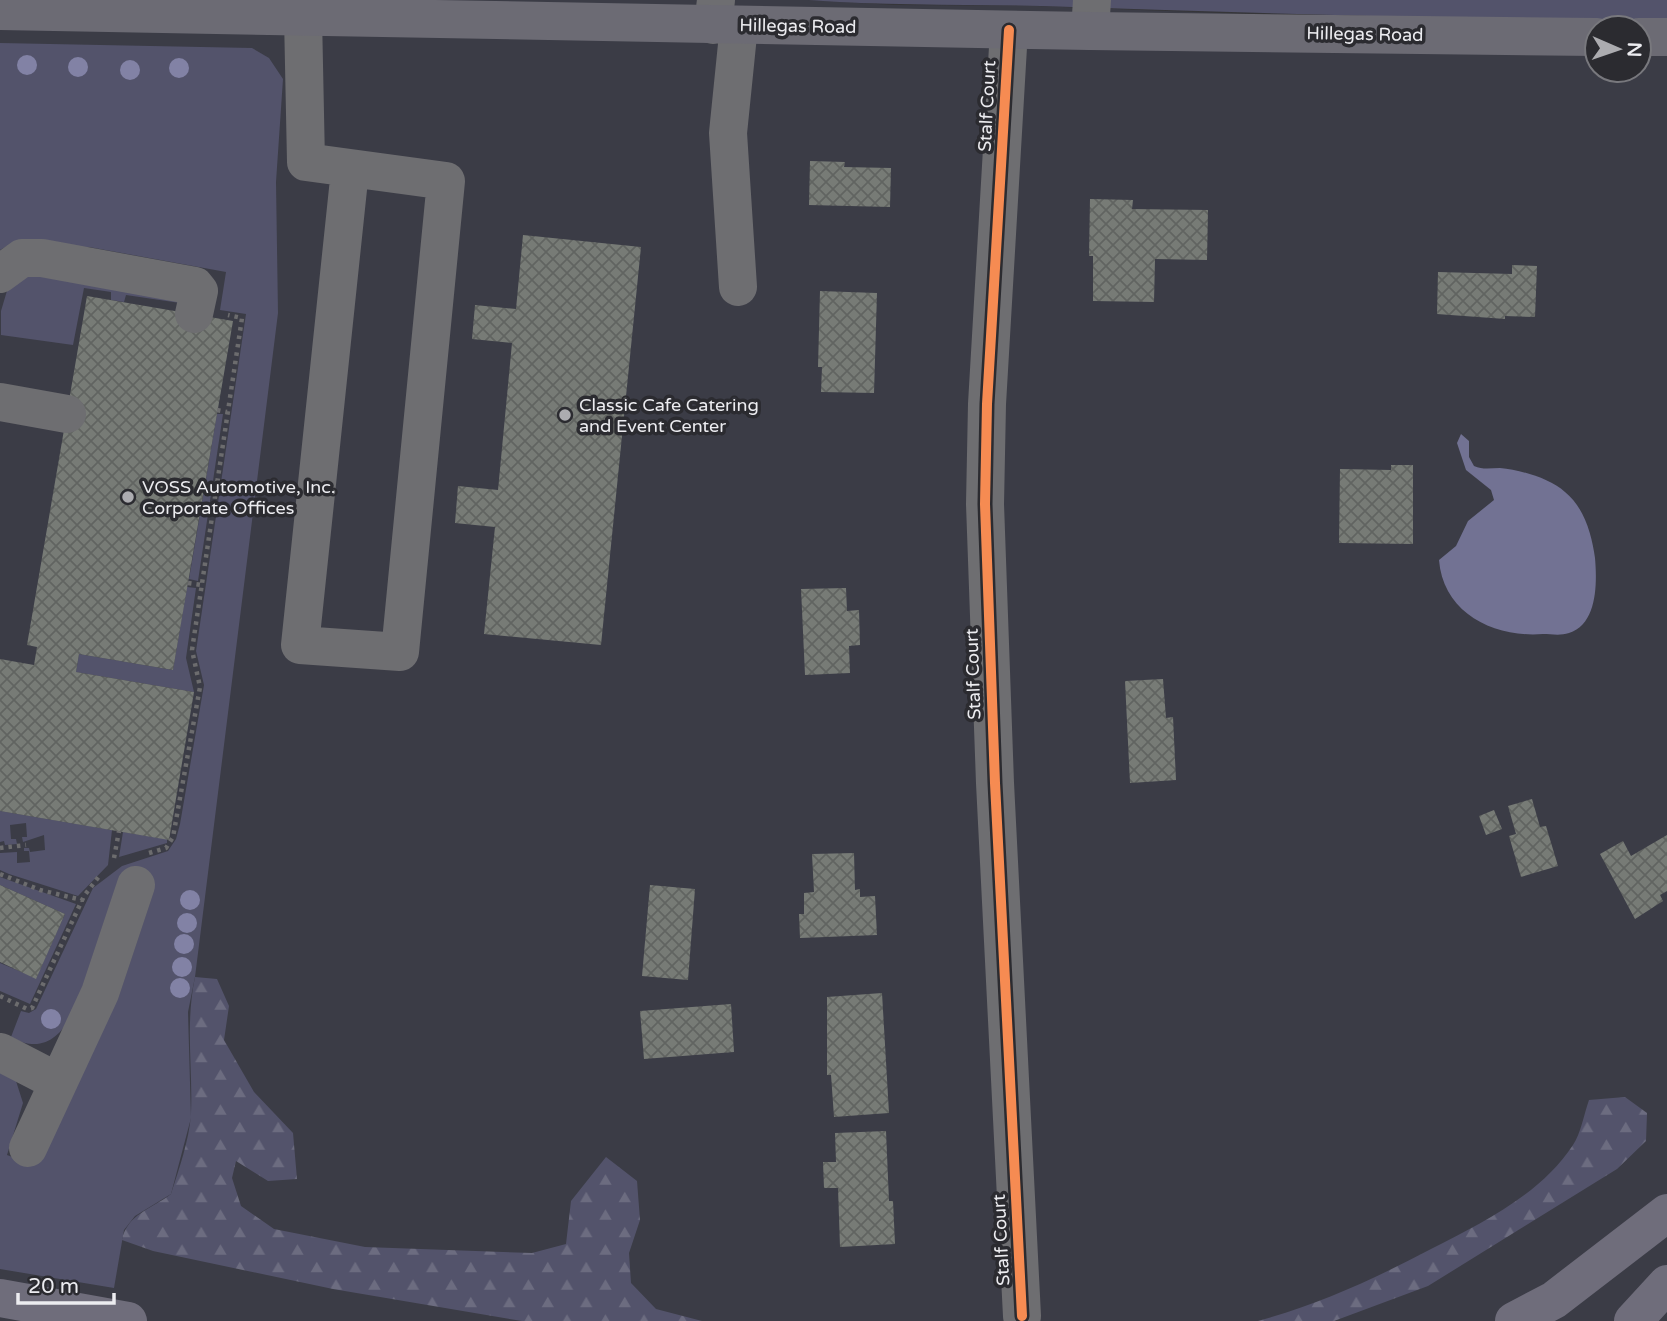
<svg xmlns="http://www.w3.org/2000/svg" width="1667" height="1321" font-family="'Varela Round',sans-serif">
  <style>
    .built { fill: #3b3c46; fill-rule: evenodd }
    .green { fill: #53536b }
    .forest { fill: url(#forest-firs) }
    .water { fill: #727293 }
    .building { fill: url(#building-cross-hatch) }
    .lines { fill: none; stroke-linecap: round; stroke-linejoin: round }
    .path { stroke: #6c6c6e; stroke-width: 4.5; stroke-dasharray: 3.5 5; stroke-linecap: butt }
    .minor { stroke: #6e6e71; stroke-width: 38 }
    .major { stroke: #6c6b74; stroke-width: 38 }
    .highway { stroke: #6f6d7b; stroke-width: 38 }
    .cycleway-casing { stroke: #2b2b30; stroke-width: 15 }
    .cycleway { stroke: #f68b52; stroke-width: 10 }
    .tree { fill: #8282a5 }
    .poi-dot { fill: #acacb0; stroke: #2b2b30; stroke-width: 2.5 }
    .labels { text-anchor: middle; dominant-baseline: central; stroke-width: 7; stroke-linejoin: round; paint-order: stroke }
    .street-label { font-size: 18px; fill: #ececf0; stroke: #2b2b30 }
    .poi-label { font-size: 18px; fill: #ececf0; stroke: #2b2b30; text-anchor: start }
  </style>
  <defs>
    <pattern id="forest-firs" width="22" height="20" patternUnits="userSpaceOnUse" patternTransform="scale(1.75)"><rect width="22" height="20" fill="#53536b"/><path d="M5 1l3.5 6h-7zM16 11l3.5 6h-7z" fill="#6c6c80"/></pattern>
    <pattern id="building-cross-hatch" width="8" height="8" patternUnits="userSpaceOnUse" patternTransform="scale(1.75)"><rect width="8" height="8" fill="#777b76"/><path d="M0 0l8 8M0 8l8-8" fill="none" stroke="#616461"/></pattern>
  </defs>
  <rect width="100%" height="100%" fill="#363639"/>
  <path class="built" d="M0,0H808L894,5L1037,6L1353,18L1667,22V1321H0ZM1597,28H1639V70H1597Z"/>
  <path class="green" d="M808,0H1667V22C1458,19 1250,13 1041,6C964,4 886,6 808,0Z
    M0,43L252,48L269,58L283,79L276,182L278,313L195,977L188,1012L191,1118L171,1194L135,1216L124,1230L114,1288L0,1269V1072L16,1081L23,1103L7,1155L35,1165L98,958C80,994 64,1067 11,1037L21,1011L29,1013L36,1009L93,888L122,866L168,851L176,839L180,824L204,685L196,651L246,314L220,310L226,272L89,247L7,246L0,250Z
    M29,271L182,296L180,303L126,295L124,302L111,300V292L84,288L73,345L1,335V311L9,284Z
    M217,414H223L198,581L189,579Z
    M187,587L196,588L186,658L194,692L76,672L79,654L173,670Z
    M0,811L112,830L108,865L78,896L9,874L0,870V853L17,852V863L30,862L29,851H24V848H29L30,852L45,850L44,835L23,842L22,837H27L26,823L10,825L11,839H16L17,844L5,845L4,841L0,842Z
    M123,832L167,839V843L119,857Z
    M0,877L76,904L30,1004L0,991V963L36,978L65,914L0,885Z"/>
  <path class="forest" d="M195,977L217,979L229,1006L224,1040L254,1092L293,1133L297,1179L268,1181L236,1161L232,1178L241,1206L274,1229L365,1247L532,1253L566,1244L571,1201L606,1157L637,1181L640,1220L629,1253L631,1283L656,1309L702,1321H522L333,1289L153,1251L122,1240C127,1214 152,1209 171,1194C179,1169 189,1141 191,1114C193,1066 185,1026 195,977Z
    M1625,1097L1647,1113L1646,1141L1617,1169L1428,1286L1334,1321H1258C1320,1304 1374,1279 1431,1249C1482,1223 1540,1195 1573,1145C1581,1133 1584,1114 1589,1100Z"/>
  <path class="water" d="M1461,434L1469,441V457L1474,466C1483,470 1491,468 1500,468C1521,470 1549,478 1565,492C1584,507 1592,535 1595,558C1597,581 1598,624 1569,633C1560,636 1551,634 1543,634C1494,638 1443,613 1439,560L1456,546L1468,521L1494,500L1491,490L1466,470L1457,443Z"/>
  <path class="building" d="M810,161L845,162L844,167L891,168L890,207L809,205Z
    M1090,199L1133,200L1132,209L1208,210L1207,260L1155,259L1154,302L1093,301V256H1089Z
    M523,235L641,247L601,645L484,634L495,527L455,523L458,486L498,490L512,343L472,339L475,305L516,309Z
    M1512,265L1537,266L1535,317L1505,316V319L1437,314L1438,272L1512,274Z
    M820,291L877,293L874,393L821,392L822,367H818Z
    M87,296L233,321L173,670L79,654L76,672L194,692L169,840L0,811V659L34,665L37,647L27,645Z
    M1391,465H1413V544L1339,543L1340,469L1391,470Z
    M846,588L847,611L859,610L860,645L849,646L850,673L805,675L801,589Z
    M1163,679L1166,718L1173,717L1176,780L1130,783L1125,681Z
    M1532,799L1540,827L1546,826L1558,866L1521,877L1509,836L1516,834L1508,806Z
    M1494,810L1502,829L1486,835L1479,816Z
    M1667,835V891L1660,895L1663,901L1635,919L1600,854L1623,841L1631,856Z
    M854,853L855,890L860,889V897L875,896L877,935L800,938L799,914H804V893L814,892L812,854Z
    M0,885L65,914L36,979L0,962Z
    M650,885L695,889L688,980L642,976Z
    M882,993L889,1113L834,1117L831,1075H827V997Z
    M731,1004L734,1052L644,1059L640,1011Z
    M886,1131L889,1201H893L895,1244L840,1247L838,1188H824L823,1162H836L835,1133Z"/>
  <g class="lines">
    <path class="path" d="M217,410L227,412
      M188,583L202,585
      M0,848L26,845
      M149,853L166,848L173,837L200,687L192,650L242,318L228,315
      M114,858L119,831
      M0,874L40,890L82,900
      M0,996L27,1009L32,1008L84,896L100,875"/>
    <path class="minor" d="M303,16L306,162L446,181L400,652L300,645L350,170
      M713,25L716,0
      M1009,30L987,404L985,504L995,783L1022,1316
      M1090,31L1092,0
      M0,274L22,258H42L195,286L199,291L194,314
      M738,287L728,133L739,25
      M0,402L67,414
      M0,1052L58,1082
      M28,1148L100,993L136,885"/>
    <path class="major" d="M0,11L1090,31L1597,37
      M1639,37H1667"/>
    <path class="highway" d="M0,1298L128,1321
      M1514,1321L1554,1300L1667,1213
      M1633,1321L1667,1284"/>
    <defs>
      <path id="cycleway" d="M1009,30L987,404L985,504L995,783L1022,1316"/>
    </defs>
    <use href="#cycleway" class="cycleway-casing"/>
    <use href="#cycleway" class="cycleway"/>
  </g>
  <g class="tree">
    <circle cx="27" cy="65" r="10"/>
    <circle cx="78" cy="67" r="10"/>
    <circle cx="179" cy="68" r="10"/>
    <circle cx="130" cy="70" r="10"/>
    <circle cx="190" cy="900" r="10"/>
    <circle cx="187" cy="923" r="10"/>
    <circle cx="184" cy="944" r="10"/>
    <circle cx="182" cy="967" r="10"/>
    <circle cx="180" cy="988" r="10"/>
    <circle cx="51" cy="1019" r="10"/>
  </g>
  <g class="poi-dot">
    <circle cx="565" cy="415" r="7"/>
    <circle cx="128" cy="497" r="7"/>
  </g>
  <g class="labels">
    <g class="street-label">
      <text transform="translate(798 26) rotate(1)">Hillegas Road</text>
      <text transform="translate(1365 34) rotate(1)">Hillegas Road</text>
      <text transform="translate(987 106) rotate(-87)">Stalf Court</text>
      <text transform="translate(973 674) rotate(-92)">Stalf Court</text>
      <text transform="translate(1001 1240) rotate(-93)">Stalf Court</text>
    </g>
    <g class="poi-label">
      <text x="579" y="405">Classic Cafe Catering<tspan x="579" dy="21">and Event Center</tspan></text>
      <text x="142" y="487">VOSS Automotive, Inc.<tspan x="142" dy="21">Corporate Offices</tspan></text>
    </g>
  </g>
  <g transform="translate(1618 49) rotate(92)"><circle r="33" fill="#2b2b30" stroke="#78787d" stroke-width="2"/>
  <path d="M0-5L12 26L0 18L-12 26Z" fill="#acacb0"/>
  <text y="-10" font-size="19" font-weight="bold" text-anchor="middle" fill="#ececf0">N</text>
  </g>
  <path d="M18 1293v10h96v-10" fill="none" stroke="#ececf0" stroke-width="3.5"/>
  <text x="28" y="1293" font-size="21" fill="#ececf0" stroke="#2b2b30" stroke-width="5" paint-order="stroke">20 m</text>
</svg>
